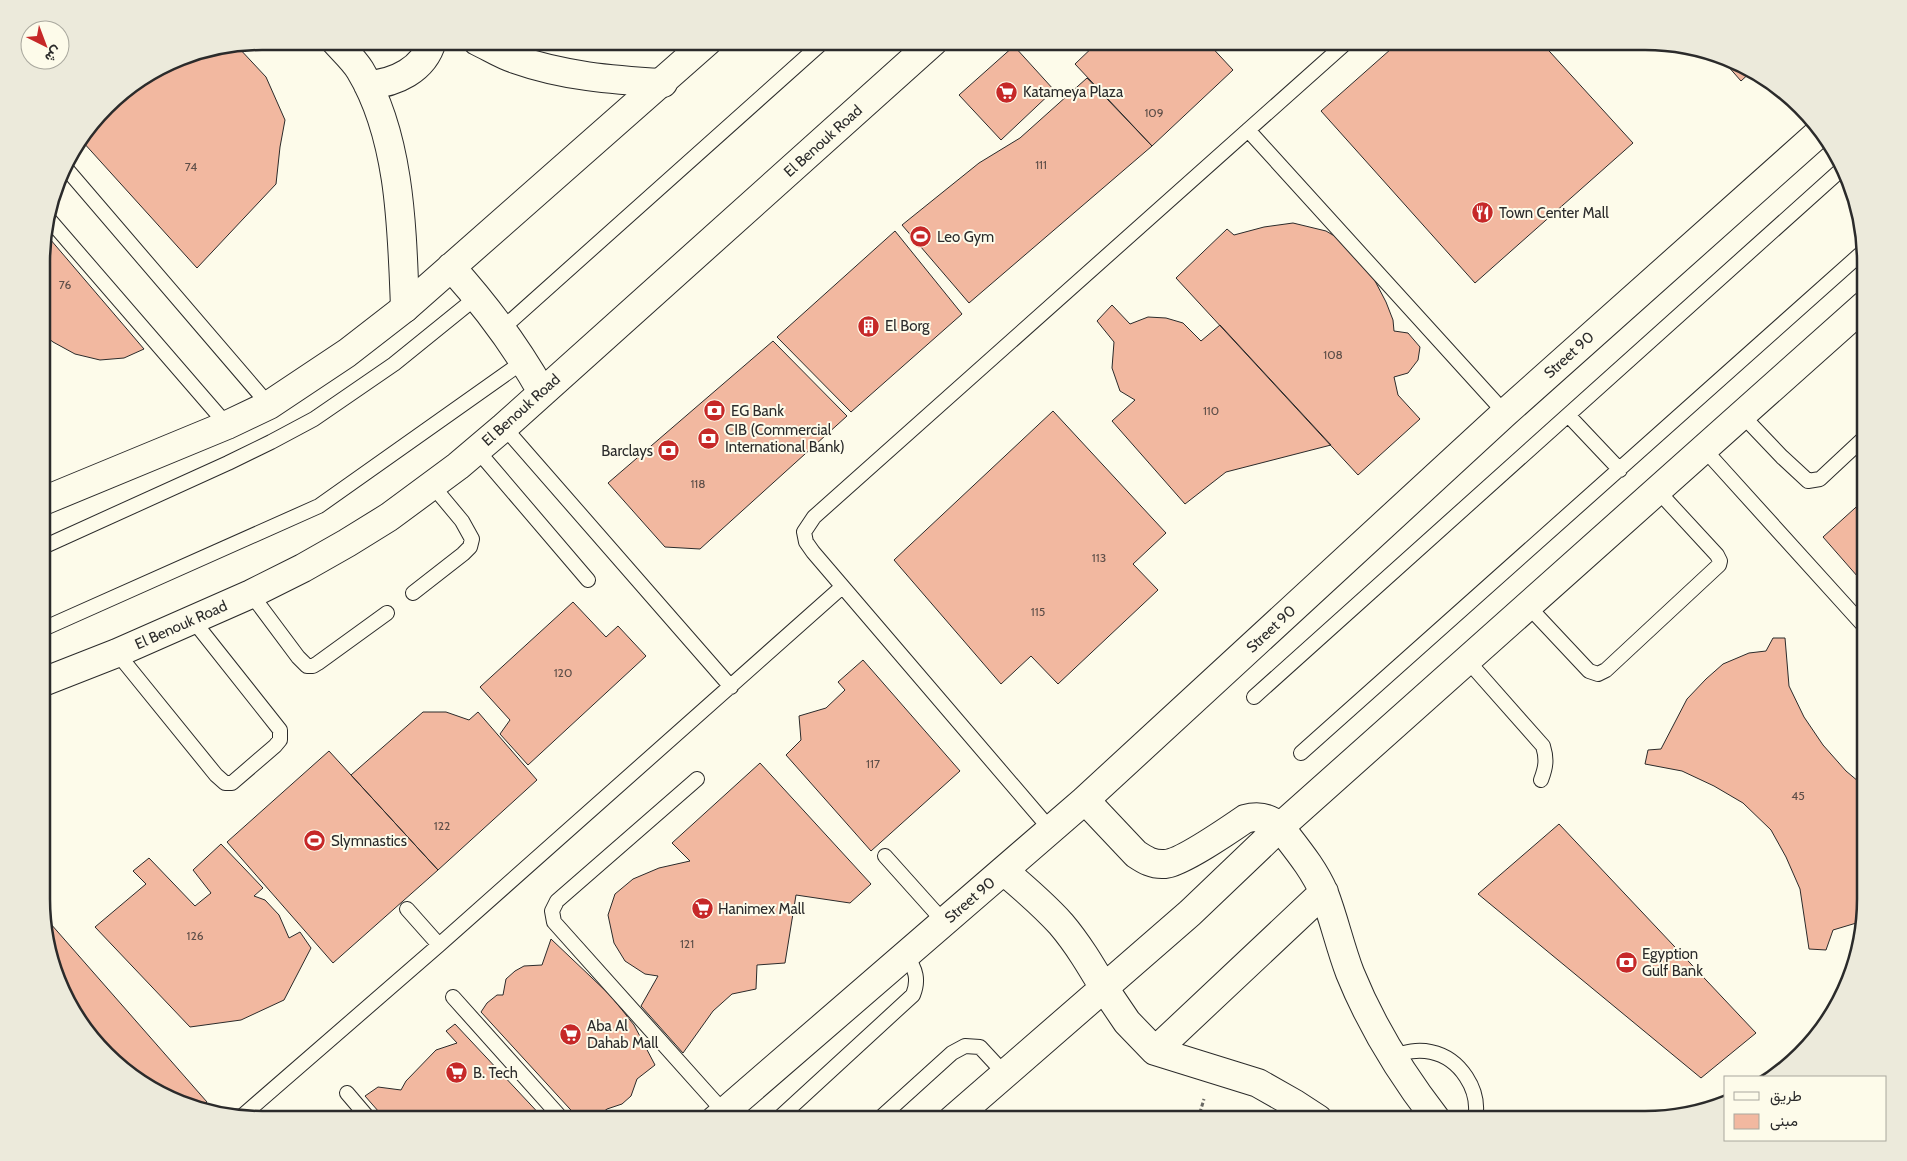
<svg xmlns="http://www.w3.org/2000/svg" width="1907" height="1161" font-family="Cabin,Vazirmatn,sans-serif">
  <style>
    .building { fill: #f2b8a0; stroke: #2b2b2b }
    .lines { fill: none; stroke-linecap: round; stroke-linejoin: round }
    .service-casing { stroke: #2b2b2b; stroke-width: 16 }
    .minor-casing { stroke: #2b2b2b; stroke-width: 30 }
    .tertiary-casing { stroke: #2b2b2b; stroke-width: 30 }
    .path { stroke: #6a6964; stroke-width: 3; stroke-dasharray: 4 2.5; stroke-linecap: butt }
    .service { stroke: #fdfbea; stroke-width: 14 }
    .minor { stroke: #fdfbea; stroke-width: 28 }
    .tertiary { stroke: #fdfbea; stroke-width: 28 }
    .labels { text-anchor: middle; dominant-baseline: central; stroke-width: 4; stroke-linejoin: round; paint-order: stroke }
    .number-label { font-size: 12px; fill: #5d4e48 }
    .poi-label { font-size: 15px; fill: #2b2b2b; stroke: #fdfbea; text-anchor: start }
    .street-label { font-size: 15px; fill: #2b2b2b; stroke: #fdfbea }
    .rim { fill: none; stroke: #2b2b2b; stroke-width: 2.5 }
  </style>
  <rect width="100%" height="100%" fill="#fdfbea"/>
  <path class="building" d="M1099,41H1206L1233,70L1152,146L1075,64Z
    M1400,41H1540L1633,143L1475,283L1321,111Z
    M237,46L266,77L285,120L280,147L276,184L197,268L82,141L116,96L178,58Z
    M1014,46L1054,90L1001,140L959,95Z
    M1719,56L1753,70L1741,81Z
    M1087,78L1152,146L969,303L902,225L979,163L1020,138Z
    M1293,223L1326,231L1343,241L1360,260L1374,279L1386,302L1393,320L1394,331L1408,333L1420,347L1418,360L1408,373L1394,377L1398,395L1420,419L1358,475L1176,278L1227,229L1234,235L1264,227Z
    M895,231L962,314L851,412L777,337Z
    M44,232L144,349L124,358L100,360L75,354L53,342L43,334Z
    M1112,305L1130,324L1148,317L1166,318L1183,323L1201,341L1220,325L1331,445L1226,472L1185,504L1112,421L1135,400L1120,391L1112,368L1114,342L1097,321Z
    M773,341L847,416L700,549L665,547L608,483Z
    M1053,411L1166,533L1133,564L1158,590L1058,684L1031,656L1001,684L894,560Z
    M1865,499V585L1823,537Z
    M573,602L606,637L618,626L646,656L528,765L500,734L510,720L480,687Z
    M1773,638H1785L1789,686L1804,717L1823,745L1846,771L1865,787V913L1863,921L1833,930L1826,950L1809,949L1800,889L1786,857L1771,830L1743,803L1714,786L1682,771L1645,764L1648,750L1661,749L1687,699L1706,679L1723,664L1749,653L1766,651Z
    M863,660L960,771L871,851L786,755L801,740L799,716L826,708L845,690L838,682Z
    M423,712H446L469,720L478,712L537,780L438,870L351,775Z
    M329,751L438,870L333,963L227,842Z
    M760,763L871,884L850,903L796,895L785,963L757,965L756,989L732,994L713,1011L683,1053L641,1006L658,976L645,974L625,961L614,943L608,915L615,894L633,879L659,868L690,861L672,843Z
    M1559,824L1756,1033L1701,1078L1478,894Z
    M221,844L263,888L254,896L265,900L279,915L289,938L300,932L311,948L284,1000L241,1020L190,1027L95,927L146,884L133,871L149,858L195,906L211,893L193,870Z
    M43,915L207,1102L198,1109L151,1090L78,1021L43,927Z
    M551,939L611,996L634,1025L655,1065L637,1079L631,1096L622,1104L607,1109L593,1120H580L481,1012L487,1003L497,995H503L506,979L515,971L524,966L542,965Z
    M455,1024L545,1120H386L365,1096L378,1087L401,1090L406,1081L436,1050L457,1043L446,1031Z"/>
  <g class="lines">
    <defs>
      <path id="service" d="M1248,130L1505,413
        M64,166L269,405
        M48,218L227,425
        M503,328L824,41
        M1568,415L1620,470
        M1742,415L1782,457L1808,481L1820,479L1865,437
        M504,427L731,687
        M1704,449L1865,627
        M477,450L588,580
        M43,547L228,463L271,442L314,419L394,364L478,296
        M413,593L463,554L470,547L472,539L462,521L432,485
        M251,594L298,657L307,666H313L318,663L387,613
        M1528,606L1589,671L1598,674L1606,670L1719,565L1720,561L1717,555L1657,490
        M43,629L319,506L524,361
        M117,653L216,775L225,783H232L275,746L280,740V730L192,619
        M1467,660L1543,746C1547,759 1546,767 1541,780
        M1254,697L1843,168
        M1301,753L1865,250
        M697,779L557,901L552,911L554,922L724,1112
        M1051,830L813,552L806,542L804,532L814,517L1348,41
        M885,856L945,923
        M407,909L439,945
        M453,997L563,1120
        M1393,1056C1406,1052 1417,1049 1431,1052C1460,1058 1481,1090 1475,1119
        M347,1093L370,1120
        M241,1117L439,945L842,587
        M777,1120L913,995C919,980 916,969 906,956
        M878,1120L952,1053L965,1046L980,1047L1005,1074"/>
      <path id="minor" d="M335,41C343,50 354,60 360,70C401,138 402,231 405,308
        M477,41C490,47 502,55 515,59C563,76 612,80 663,83
        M368,85C395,83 424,70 432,41
        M1280,827C1296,848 1314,869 1324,893C1334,919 1340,947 1350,973C1371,1025 1402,1075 1436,1119
        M1104,988L1127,1022L1155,1051L1258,1083L1295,1104L1318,1119
        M1155,1051L1324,892"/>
      <path id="tertiary" d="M451,267C487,307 516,346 542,392
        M43,501L227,425L269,405L347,353L405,308L708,41
        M43,682L117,653L251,594L303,568L347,543L389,517L458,466L504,427L934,41
        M1085,800L1136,854C1145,860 1153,865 1165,864C1181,863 1229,830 1245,819C1259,815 1269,817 1280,827
        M1004,871C1024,888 1043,904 1061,924C1078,944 1091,966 1104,988
        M715,1120L1085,800L1505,413L1820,132
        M952,1120L1190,913L1280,827L1865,305"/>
    </defs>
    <use href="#service" class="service-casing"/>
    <use href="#minor" class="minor-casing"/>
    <use href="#tertiary" class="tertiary-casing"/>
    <path class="path" d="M1198,1119L1204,1099"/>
    <use href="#service" class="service"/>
    <use href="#minor" class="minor"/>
    <use href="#tertiary" class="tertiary"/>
  </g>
  <defs>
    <symbol id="supermarket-disc" viewBox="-11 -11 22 22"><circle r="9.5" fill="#c62828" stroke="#fdfbea"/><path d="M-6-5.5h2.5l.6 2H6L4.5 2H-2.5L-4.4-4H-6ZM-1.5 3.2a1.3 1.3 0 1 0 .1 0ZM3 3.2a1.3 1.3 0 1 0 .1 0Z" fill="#fff"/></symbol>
    <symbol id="restaurant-disc" viewBox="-11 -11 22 22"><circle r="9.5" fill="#c62828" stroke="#fdfbea"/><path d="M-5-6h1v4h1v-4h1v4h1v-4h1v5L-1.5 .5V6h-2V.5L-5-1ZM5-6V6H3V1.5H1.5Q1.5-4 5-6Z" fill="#fff"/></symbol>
    <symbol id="stadium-disc" viewBox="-11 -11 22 22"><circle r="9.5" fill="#c62828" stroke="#fdfbea"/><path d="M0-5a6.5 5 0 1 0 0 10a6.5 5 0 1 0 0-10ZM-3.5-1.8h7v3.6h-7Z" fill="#fff"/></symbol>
    <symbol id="building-disc" viewBox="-11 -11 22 22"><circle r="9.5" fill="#c62828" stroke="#fdfbea"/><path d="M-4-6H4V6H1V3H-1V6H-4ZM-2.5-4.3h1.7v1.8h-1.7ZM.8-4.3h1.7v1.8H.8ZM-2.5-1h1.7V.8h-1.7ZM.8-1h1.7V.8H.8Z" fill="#fff"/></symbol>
    <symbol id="bank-disc" viewBox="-11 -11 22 22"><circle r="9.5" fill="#c62828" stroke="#fdfbea"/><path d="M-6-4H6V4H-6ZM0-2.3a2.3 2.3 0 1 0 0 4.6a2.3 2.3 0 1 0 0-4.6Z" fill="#fff"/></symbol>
  </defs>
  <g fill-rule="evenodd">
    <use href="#supermarket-disc" x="994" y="80" width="25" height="25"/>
    <use href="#restaurant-disc" x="1470" y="200" width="25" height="25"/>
    <use href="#stadium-disc" x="908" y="224" width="25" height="25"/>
    <use href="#building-disc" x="856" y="314" width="25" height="25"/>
    <use href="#bank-disc" x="702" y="398" width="25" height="25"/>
    <use href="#bank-disc" x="696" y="426" width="25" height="25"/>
    <use href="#bank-disc" x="656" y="438" width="25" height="25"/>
    <use href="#stadium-disc" x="302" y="828" width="25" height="25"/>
    <use href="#supermarket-disc" x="690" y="896" width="25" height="25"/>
    <use href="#bank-disc" x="1614" y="950" width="25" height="25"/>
    <use href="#supermarket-disc" x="558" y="1022" width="25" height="25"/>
    <use href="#supermarket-disc" x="444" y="1060" width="25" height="25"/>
  </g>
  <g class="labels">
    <g class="number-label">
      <text x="1154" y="112">109</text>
      <text x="1041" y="164">111</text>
      <text x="191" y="166">74</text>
      <text x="65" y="284">76</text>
      <text x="1333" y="354">108</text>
      <text x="1211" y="410">110</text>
      <text x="698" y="483">118</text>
      <text x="1099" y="557">113</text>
      <text x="1038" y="611">115</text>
      <text x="563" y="672">120</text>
      <text x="873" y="763">117</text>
      <text x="1798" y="795">45</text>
      <text x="442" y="825">122</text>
      <text x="195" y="935">126</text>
      <text x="687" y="943">121</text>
    </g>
    <g class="poi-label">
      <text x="1023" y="92">Katameya Plaza</text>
      <text x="1499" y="213">Town Center Mall</text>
      <text x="937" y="237">Leo Gym</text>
      <text x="885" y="326">El Borg</text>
      <text x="731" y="411">EG Bank</text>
      <text x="725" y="430">CIB (Commercial<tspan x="725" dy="17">International Bank)</tspan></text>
      <text x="653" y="451" text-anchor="end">Barclays</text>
      <text x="331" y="841">Slymnastics</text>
      <text x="718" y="909">Hanimex Mall</text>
      <text x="1642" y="954">Egyption<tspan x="1642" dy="17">Gulf Bank</tspan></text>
      <text x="587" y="1026">Aba Al<tspan x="587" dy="17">Dahab Mall</tspan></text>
      <text x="473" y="1073">B. Tech</text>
    </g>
    <g class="street-label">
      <text transform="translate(823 141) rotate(-42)">El Benouk Road</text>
      <text transform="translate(1569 355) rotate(-42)">Street 90</text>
      <text transform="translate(521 410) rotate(-42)">El Benouk Road</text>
      <text transform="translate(181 625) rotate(-24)">El Benouk Road</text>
      <text transform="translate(1271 629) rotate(-43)">Street 90</text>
      <text transform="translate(970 900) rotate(-41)">Street 90</text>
    </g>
  </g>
  <path d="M0 0H1907V1161H0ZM262 50H1645A212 212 0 0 1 1857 262V899A212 212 0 0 1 1645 1111H262A212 212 0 0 1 50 899V262A212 212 0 0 1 262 50Z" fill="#eceadb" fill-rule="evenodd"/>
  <path class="rim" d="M262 50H1645A212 212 0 0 1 1857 262V899A212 212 0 0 1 1645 1111H262A212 212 0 0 1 50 899V262A212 212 0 0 1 262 50Z"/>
  <rect x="1724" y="1076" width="162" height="65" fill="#fdfbea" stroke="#a9a89e"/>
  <rect x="1734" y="1092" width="25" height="8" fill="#fdfbea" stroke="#a9a89e"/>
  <text x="1770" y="1101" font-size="15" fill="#2b2b2b">طريق</text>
  <rect x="1734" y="1114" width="25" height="15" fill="#f2b8a0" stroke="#a9a89e"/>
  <text x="1770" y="1126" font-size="15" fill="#2b2b2b">مبنى</text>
  <g transform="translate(45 45) rotate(138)"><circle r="24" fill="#fdfbea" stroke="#a9a89e"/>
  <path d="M0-4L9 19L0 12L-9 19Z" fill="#c62828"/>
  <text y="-8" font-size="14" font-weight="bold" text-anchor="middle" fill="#2b2b2b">ش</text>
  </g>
</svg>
